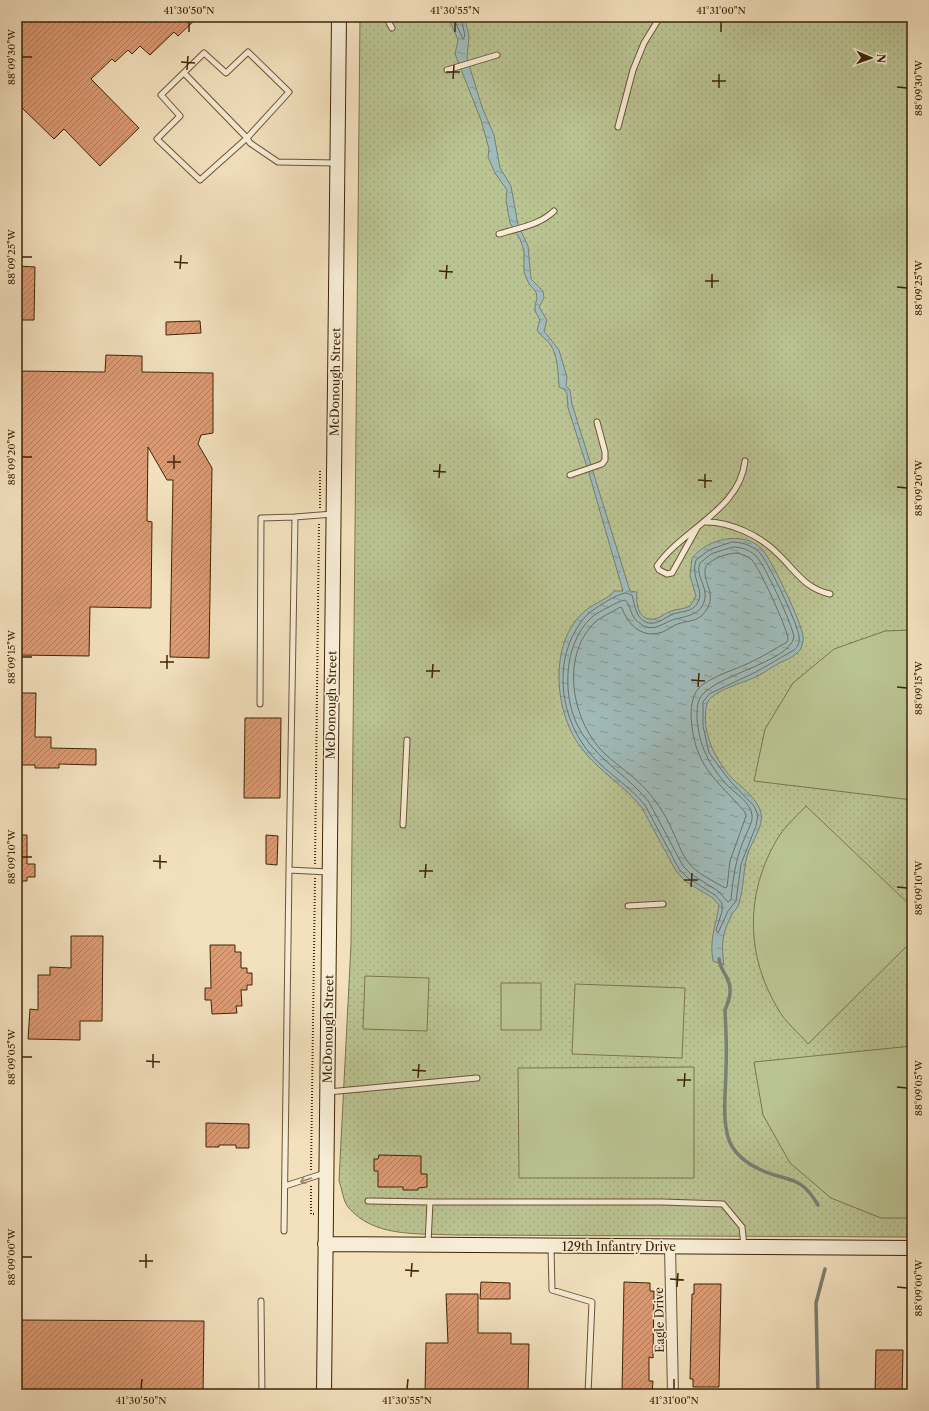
<svg xmlns="http://www.w3.org/2000/svg" width="929" height="1411" font-family="'Libre Caslon Text',serif">
  <style>
    .grass { fill: url(#grass-dots); stroke: #7c744c }
    .garden { fill: #bac392; stroke: #7c744c }
    .water { fill: url(#water-ripples); stroke: #797f72 }
    .lines { fill: none; stroke-linecap: round; stroke-linejoin: round }
    .shore { stroke: #6f7060; stroke-width: 1 }
    .stream { stroke: #797f72; stroke-width: 3.5 }
    .building { fill: url(#building-hatch); stroke: #3f2507 }
    .lane-casing { stroke: #6c5435; stroke-width: 7 }
    .street-casing { stroke: #6c5435; stroke-width: 12 }
    .secondary-casing { stroke: #3f2507; stroke-width: 16 }
    .path { stroke: #3f2507; stroke-width: 2; stroke-dasharray: 1 2; stroke-linecap: butt }
    .lane { stroke: #f7ecd5; stroke-width: 5 }
    .street { stroke: #f7ecd5; stroke-width: 10 }
    .secondary { stroke: #f7ecd5; stroke-width: 14 }
    .oneway { stroke: #9b886e }
    .ticks { fill: none; stroke: #3f2507; stroke-width: 1.5 }
    .labels { text-anchor: middle; dominant-baseline: central; stroke-width: 3.5; stroke-linejoin: round; paint-order: stroke }
    .street-label { font-size: 12px; fill: #3f2507; stroke: #f7ecd5 }
    .neatline { fill: none; stroke: #3f2507; stroke-width: 1.5 }
    .ticks-label { font-size: 10px; text-anchor: middle; fill: #3f2507 }
  </style>
  <defs>
    <pattern id="grass-dots" width="8" height="8" patternUnits="userSpaceOnUse"><rect width="8" height="8" fill="#bac392"/><path d="M2 2h.1M6 6h.1" fill="none" stroke="#a1a77c" stroke-width="1.8" stroke-linecap="round"/></pattern>
    <pattern id="water-ripples" width="26" height="14" patternUnits="userSpaceOnUse"><rect width="26" height="14" fill="#9fbbba"/><path d="M2 4q2-2 4 0t4 0M15 11q2-2 4 0t4 0" fill="none" stroke="#839895"/></pattern>
    <pattern id="building-hatch" width="6" height="6" patternUnits="userSpaceOnUse"><rect width="6" height="6" fill="#db9b75"/><path d="M-1 1l2-2M0 6l6-6M5 7l2-2" fill="none" stroke="#b37e5e"/></pattern>
  </defs>
  <rect width="100%" height="100%" fill="#f3e1be"/>
  <filter id="stains"><feTurbulence type="fractalNoise" baseFrequency=".005" numOctaves="4"/><feColorMatrix values="0 0 0 0 .2 0 0 0 0 .09 0 0 0 0 .02 0 0 0 .5 -.17"/></filter>
  <radialGradient id="worn" r=".72"><stop offset=".6" stop-color="#630" stop-opacity="0"/><stop offset="1" stop-color="#630" stop-opacity=".3"/></radialGradient>
  <path class="grass" d="M360,17H912V1237L454,1235C418,1233 374,1238 348,1207C343,1201 342,1188 339,1181L351,944Z"/>
  <path class="garden" d="M912,630V800L754,781L765,729L793,683L834,649L885,631Z
    M806,806L912,907V941L808,1044C799,1033 785,1022 778,1009C746,956 745,895 776,841C783,828 796,817 806,806Z
    M365,976L429,978L427,1031L363,1029Z
    M501,983H541V1030H501Z
    M575,984L685,988L682,1058L572,1054Z
    M912,1046V1218H881L831,1198L790,1163L763,1115L754,1062Z
    M694,1067V1178H519L518,1068Z"/>
  <path class="water" d="M448,17H465V19L469,36L467,58L482,107L494,135L500,168L511,186L518,225L528,246L531,279L543,291L544,298L539,307L547,320L544,331L559,350L567,377L566,386L570,390L572,404L630,591L637,592C636,603 638,621 654,619C661,618 665,613 671,611C678,609 684,609 690,606L696,596L690,576L692,558C707,539 743,530 762,549C771,558 802,624 803,636C804,640 802,645 801,648C798,655 786,660 779,663C772,667 765,672 758,676C746,682 710,691 707,704C700,732 716,762 735,781C745,790 758,800 761,813C764,826 752,841 748,853C743,869 744,887 739,903C738,909 733,911 731,916C722,935 721,944 724,965L713,961C709,939 716,926 719,905L713,898L685,881L676,871L642,808C625,786 600,772 583,750C554,716 547,641 586,610C594,604 604,600 612,594L614,591H623L589,473L568,408L567,394L565,390L559,387C558,374 558,355 550,344C546,339 540,336 537,330L540,320L535,311V306L537,298L536,292L529,284L524,272V251L520,239L510,223L506,200L507,190L495,173L488,157L489,149L481,120L455,54L458,40Z"/>
  <g class="lines">
    <path class="shore" d="M453,17L463,39L465,36L461,17
      M732,542C741,542 751,545 758,551C767,558 798,625 799,636C800,642 798,647 794,650L756,672L709,694L703,702V726L709,753L730,781L754,806L758,815L756,826L741,864L736,901L728,911L718,933L716,930L722,912V903L715,895L688,878L679,869L645,805C631,788 612,776 596,760C559,723 550,658 585,617C591,610 618,593 626,593C628,593 630,595 632,595C635,607 637,625 654,623C661,622 666,617 671,615C681,610 692,614 698,602C705,591 690,577 696,560L709,550Z
      M733,547C741,547 750,550 756,556C765,565 792,624 794,637C790,663 708,676 699,700C697,705 697,712 697,718C699,746 709,765 727,785C735,793 751,803 752,815C753,822 748,829 746,835C736,856 733,877 731,900L728,902L718,891L691,874L683,866L649,802C629,777 601,762 583,735C561,703 562,645 591,618C596,613 603,610 609,607C615,604 619,601 625,600C632,606 629,617 641,624C654,633 662,623 675,619C687,616 702,615 705,598C707,585 695,576 700,563L711,554Z
      M738,553C743,555 748,556 752,560C760,569 786,626 788,638L787,642C775,649 762,657 749,663C734,670 716,675 702,685C693,692 691,705 691,716C694,766 714,777 745,812L746,816L730,861L727,887L725,888C712,880 697,874 688,862C681,853 678,842 673,832C668,820 661,808 653,798C640,780 620,768 604,753C572,721 560,658 594,623C601,616 612,613 620,607L622,608C627,623 641,638 659,633C665,632 669,628 675,625C689,619 699,624 708,607C716,592 701,580 706,566C713,558 727,553 738,553Z"/>
    <path class="stream" d="M719,959C720,967 723,970 726,976C733,988 730,998 725,1010C726,1029 727,1048 726,1068C726,1090 722,1116 728,1137C732,1152 746,1163 759,1169C788,1183 799,1173 818,1205
      M818,1394L816,1303L825,1269"/>
  </g>
  <path class="building" d="M17,17H198L178,36L174,32L150,55L140,46L132,54L128,50L115,62L112,59L91,79L139,128L100,166L64,129L54,139L17,103Z
    M17,266L35,267L34,320H17Z
    M200,321L201,333L166,335V322Z
    M106,355L142,356V372L213,373V433L201,435L198,444L212,468L209,658L170,657L173,480H167L148,447L147,521L152,522L151,608L90,607L89,656L17,655V371L105,372Z
    M20,693H36L35,737H51V748L96,749V765L59,764V768H35V765H17Z
    M245,718H281L280,798H244Z
    M17,835H27V864H35V877H27V881H17Z
    M266,835L278,836L277,865L266,864Z
    M71,936H103L102,1021H80V1040L28,1039L30,1009L38,1010V975H50V967L71,968Z
    M210,945H235V952H241V968H247V973H252V985H247V990H241L242,1006H236L237,1013L212,1014L211,1000H205V988H211Z
    M206,1123L249,1124V1148H236V1145H219V1147H206Z
    M379,1155L421,1156V1174H427V1187L418,1188V1190H403V1187H378V1171H374V1159H378Z
    M481,1282L510,1283V1299H480Z
    M624,1282L650,1283V1291H654L653,1358L649,1357V1381H653L652,1394H622Z
    M694,1284H721L719,1387H693V1379H690L692,1294H694Z
    M446,1294H478V1333H511V1344H529L528,1394H425L426,1343H448Z
    M17,1320L204,1321L203,1394H17Z
    M876,1350H903L902,1394H875Z"/>
  <g class="lines">
    <defs>
      <path id="lane" d="M386,17L392,28
        M447,70L497,55
        M184,73L247,138L200,180L157,139L180,116L161,95L204,53L226,73L248,52L289,92L247,138L250,143L278,162L336,163
        M618,127L633,70L644,43L660,17
        M499,234C518,228 540,225 554,211
        M570,475L602,464L605,460V452L597,422
        M704,522C729,521 761,536 778,554C796,571 804,588 830,594
        M697,528L672,573L667,574L659,570L657,566C682,529 740,510 745,461
        M260,704L261,518L295,517
        M403,825L407,740
        M328,872L289,870L295,517L333,514
        M628,906L663,904
        M328,1092L477,1078
        M285,1186L325,1173
        M368,1201L430,1202L428,1243
        M430,1202H662L723,1204L742,1227L744,1246
        M284,1231L289,870
        M551,1247L552,1290L592,1302L588,1394
        M261,1301L262,1394"/>
      <path id="street" d="M670,1246L673,1394"/>
      <path id="secondary" d="M325,1244L912,1248
        M324,1394L339,17"/>
    </defs>
    <use href="#lane" class="lane-casing"/>
    <use href="#street" class="street-casing"/>
    <use href="#secondary" class="secondary-casing"/>
    <path class="path" d="M320,508V470
      M315,864L319,522
      M311,1170L315,878
      M311,1186V1214H314"/>
    <use href="#lane" class="lane"/>
    <use href="#street" class="street"/>
    <use href="#secondary" class="secondary"/>
  </g>
  <defs><path id="oneway-shaft" d="M-6 0H5M1.5-3L5.5 0L1.5 3" fill="none" stroke-width="1.6" stroke-linecap="round" stroke-linejoin="round"/></defs>
  <use class="oneway" href="#oneway-shaft" transform="translate(306 1180) rotate(161)"/>
  <path class="ticks" d="M189,32V22M455,32V22M721,32V22M22,57H32M181,62L195,63M187,70L188,56M446,72H460M453,79L454,65M712,81H726M897,87L907,88M719,88V74M22,257H32M174,262L188,263M180,269L181,255M439,271L453,272M446,279L447,265M705,281H719M897,287L907,288M712,288V274M22,457H32M167,462H181M174,469V455M433,471L446,472M439,478L440,464M698,480L712,481M897,487L907,488M705,488V474M22,657H32M160,662H174M167,669V655M426,671H440M432,678L433,664M691,680L705,681M698,687L699,673M897,687L907,688M22,857H32M153,861L167,862M160,869V855M419,871H433M425,878L426,864M684,880H698M691,887L692,873M897,887L907,888M22,1057H32M146,1061L160,1062M153,1068V1054M412,1070L426,1071M418,1078L419,1064M677,1080H691M684,1087L685,1073M897,1087L907,1088M22,1257H32M139,1261H153M146,1268V1254M405,1270L419,1271M411,1277L412,1263M670,1279L684,1280M677,1287L678,1273M897,1287L907,1288M141,1389L142,1379M407,1389L408,1379M674,1389V1379"/>
  <g class="labels">
    <g class="street-label">
      <text transform="translate(335 382) rotate(-89)">McDonough Street</text>
      <text transform="translate(331 705) rotate(-89)">McDonough Street</text>
      <text transform="translate(328 1029) rotate(-89)">McDonough Street</text>
      <text x="619" y="1246">129th Infantry Drive</text>
      <text transform="translate(659 1320) rotate(-91)">Eagle Drive</text>
    </g>
  </g>
  <rect width="929" height="1411" fill="none" stroke="#f3e1be" stroke-width="44"/>
  <g transform="translate(871 58) rotate(92)" stroke="#f7ecd5" stroke-width="3" paint-order="stroke">
  <path d="M0-3L7 15L0 10L-7 15Z" fill="#3f2507"/>
  <text y="-6" font-size="11" font-weight="bold" text-anchor="middle" fill="#3f2507">N</text>
  </g>
  <rect x="22" y="22" width="885" height="1367" class="neatline"/>
  <g class="ticks-label">
    <text x="189" y="14">41°30'50"N</text>
    <text x="455" y="14">41°30'55"N</text>
    <text x="721" y="14">41°31'00"N</text>
    <text transform="translate(11 57) rotate(-90)" y="4">88°09'30"W</text>
    <text transform="translate(918 88) rotate(-90)" y="4">88°09'30"W</text>
    <text transform="translate(11 257) rotate(-90)" y="4">88°09'25"W</text>
    <text transform="translate(918 288) rotate(-90)" y="4">88°09'25"W</text>
    <text transform="translate(11 457) rotate(-90)" y="4">88°09'20"W</text>
    <text transform="translate(918 488) rotate(-90)" y="4">88°09'20"W</text>
    <text transform="translate(11 657) rotate(-90)" y="4">88°09'15"W</text>
    <text transform="translate(918 688) rotate(-90)" y="4">88°09'15"W</text>
    <text transform="translate(11 857) rotate(-90)" y="4">88°09'10"W</text>
    <text transform="translate(918 888) rotate(-90)" y="4">88°09'10"W</text>
    <text transform="translate(11 1057) rotate(-90)" y="4">88°09'05"W</text>
    <text transform="translate(918 1088) rotate(-90)" y="4">88°09'05"W</text>
    <text transform="translate(11 1257) rotate(-90)" y="4">88°09'00"W</text>
    <text transform="translate(918 1288) rotate(-90)" y="4">88°09'00"W</text>
    <text x="141" y="1404">41°30'50"N</text>
    <text x="407" y="1404">41°30'55"N</text>
    <text x="674" y="1404">41°31'00"N</text>
  </g>
  <rect width="100%" height="100%" filter="url(#stains)"/>
  <rect width="100%" height="100%" fill="url(#worn)"/>
</svg>
